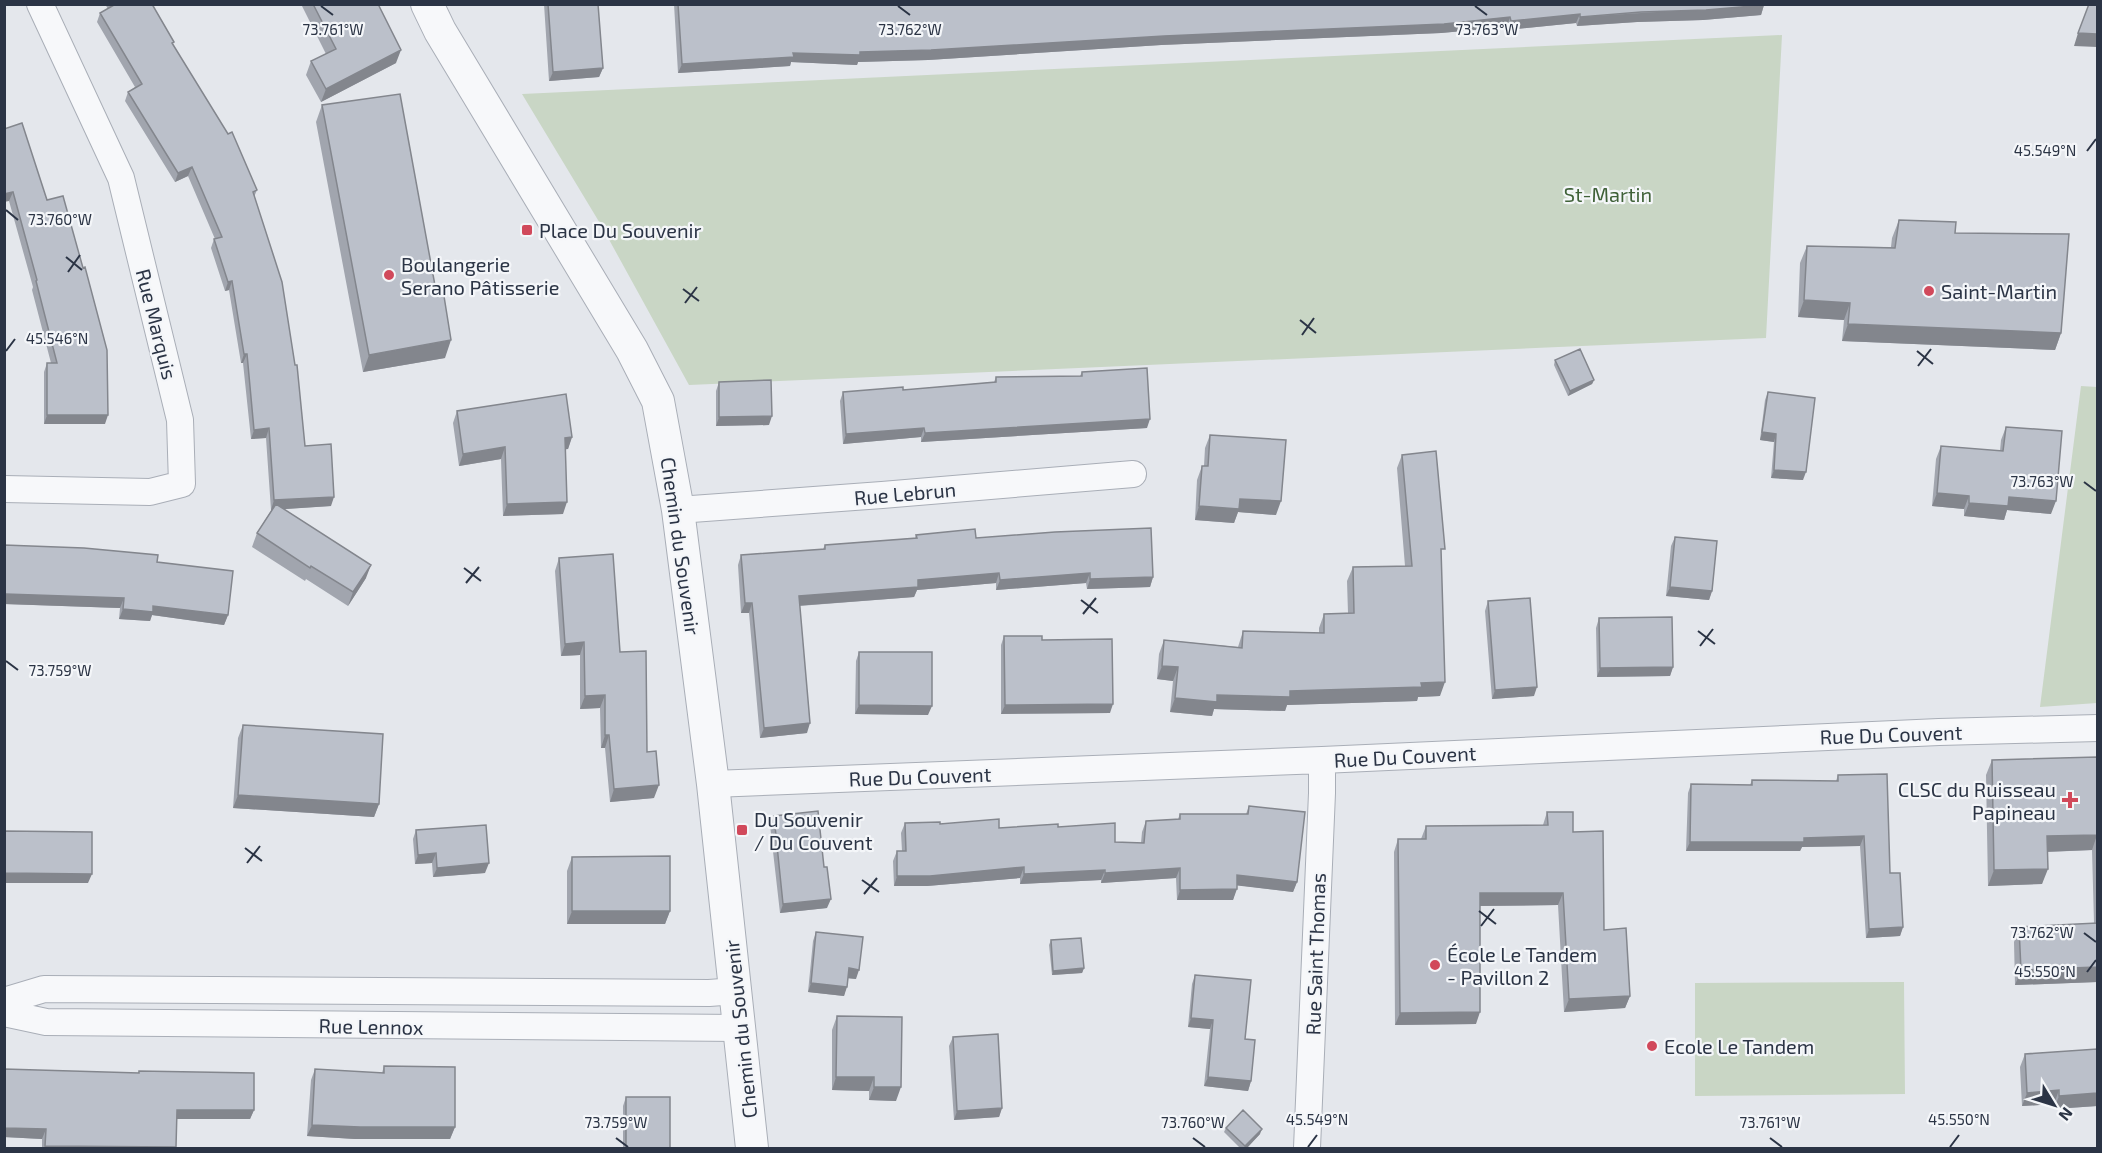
<svg xmlns="http://www.w3.org/2000/svg" width="2102" height="1153" font-family="'Exo 2',sans-serif">
  <style>
    .green { fill: #c9d6c5 }
    .lines { fill: none; stroke-linecap: round; stroke-linejoin: round }
    .minor-casing { stroke: #a9aeb7; stroke-width: 28 }
    .tertiary-casing { stroke: #a9aeb7; stroke-width: 34 }
    .minor { stroke: #f7f8fa; stroke-width: 26 }
    .tertiary { stroke: #f7f8fa; stroke-width: 32 }
    .wall { fill: #a1a5ae }
    .shaded-wall { fill: #83868d }
    .building { fill: #bbc0ca; stroke: #83868d; stroke-width: 1.5 }
    .ticks { fill: none; stroke: #2b3445; stroke-width: 2 }
    .poi-dot { fill: #d1495b; stroke: #f4f6f9; stroke-width: 2 }
    .labels { text-anchor: middle; dominant-baseline: central; stroke-width: 4.5; stroke-linejoin: round; paint-order: stroke }
    .park-label { font-size: 20px; fill: #3f6138; stroke: #f4f6f9 }
    .poi-label { font-size: 20px; fill: #2b3445; stroke: #f4f6f9; text-anchor: start }
    .street-label { font-size: 20px; fill: #2b3445; stroke: #f4f6f9 }
    .ticks-label { font-size: 15px; text-anchor: middle; fill: #2b3445; stroke: #f4f6f9; stroke-width: 4.5; stroke-linejoin: round; paint-order: stroke }
  </style>
  <rect width="100%" height="100%" fill="#e4e7ec"/>
  <path class="green" d="M1782,35L1766,338L689,385L601,225L522,94Z
    M2081,386L2097,387V703L2040,707Z
    M1904,982L1905,1094L1695,1096V983Z"/>
  <g class="lines">
    <defs>
      <path id="minor" d="M4,489L150,492L182,484L180,420L121,178L40,4
        M678,510L882,495L1133,474
        M713,784L1322,760L1939,732L2098,728
        M4,1001L44,989L709,993L736,991
        M4,1013L46,1022L739,1028
        M1307,1148L1322,793V760"/>
      <path id="tertiary" d="M427,4L440,31L632,350L658,401L678,510L713,784L752,1148"/>
    </defs>
    <use href="#minor" class="minor-casing"/>
    <use href="#tertiary" class="tertiary-casing"/>
    <use href="#minor" class="minor"/>
    <use href="#tertiary" class="tertiary"/>
  </g>
  <path class="wall" d="M105,4H152L174,42L173,44L257,190L254,197L305,446L331,506L284,509L366,578L348,606L306,579L305,581L252,547L257,533L272,509L271,510L266,438L251,439L243,363H241L229,290L225,291L211,248L214,239H215L188,176L175,182L125,101L128,92L135,87L97,22L100,13L108,9Z
    M301,4H378L396,63L321,102L306,75L311,61L326,54Z
    M544,4H598L603,68L599,77L549,81Z
    M674,4H1764V5L1761,15L1703,20L1637,22L1577,26L1576,23L1507,30V27L1441,33L1161,45L928,60L858,62L857,65L791,62L790,66L678,73Z
    M322,105L445,358L363,372L316,122Z
    M4,129L105,424H44V372L47,363H51L32,290L33,287L9,201Z
    M1899,220L1955,233L2061,333L2055,350L1842,341L1844,320L1798,317L1800,263L1807,246L1891,247L1892,238Z
    M1555,360L1594,380L1592,384L1568,396L1554,365Z
    M1082,372L1147,428L921,442V437L843,444L840,401L843,392L903,390L994,382L996,377L1080,376Z
    M719,382L769,425L716,426V391Z
    M1768,392L1803,480L1771,478L1774,442L1760,440L1765,400Z
    M457,411L572,437L568,449H565L563,514L503,516L501,459L459,466L453,423Z
    M2006,427L2051,514L2007,510L2004,520L1964,516V509L1932,506L1936,459L1941,446L2000,451L2001,440Z
    M1210,435L1276,515L1238,512L1234,523L1195,520L1197,480L1202,466H1204L1205,448Z
    M1402,455L1441,557L1440,696L1418,697L1417,701L1287,705L1285,711L1214,709L1212,716L1170,712L1173,681L1157,679L1159,654L1164,640L1238,647L1243,631L1319,633V628L1324,614L1348,613L1347,581L1353,567L1405,566L1397,468Z
    M916,535L976,538L1153,577L1150,587L1087,589L1086,583L996,590V583L917,590L914,597L799,606L807,733L760,738L749,613H741L738,565L741,555L823,549L825,545L915,538Z
    M1675,537L1712,591L1709,600L1666,596L1671,546Z
    M4,545L157,562L228,615L224,625L152,615L150,621L119,619L120,608L5,604L4,611Z
    M559,558L620,652L647,752L654,798L610,802L605,748H601L600,708L580,709V655L561,656L555,571Z
    M1488,601L1534,696L1492,699L1485,611Z
    M1599,618L1673,667L1670,676L1597,677L1596,628Z
    M1004,636L1042,640L1110,713L1001,714V645Z
    M859,652L928,715L855,714L856,661Z
    M243,725L379,804L374,817L233,808L238,738Z
    M2097,757V982L2015,985L2014,942L2019,927L2094,923L2092,850L2047,852L2042,884L1988,886L1986,775L1992,760Z
    M1838,775L1890,873L1903,927L1900,936L1866,938L1860,846L1802,847L1800,851H1686L1688,793L1691,784L1750,785L1752,780L1836,781Z
    M1249,806L1297,882L1293,892L1237,885L1233,900H1177L1176,878L1101,883V880L1020,884V878L927,886H894L893,861L897,851H902L901,833L905,823L999,828L1058,827L1115,842L1141,843L1142,832L1146,821L1178,819L1180,814H1246Z
    M1547,812L1573,832L1604,930L1630,996L1625,1008L1564,1012L1558,905L1480,906L1476,1024L1395,1025L1394,852L1398,839H1421L1426,826L1543,825Z
    M774,816L827,908L780,913L770,825Z
    M416,830L485,873L433,877L432,863L415,864L413,839Z
    M572,857L670,911L665,924H567V871Z
    M816,932L856,979L848,978L844,996L808,992L813,941Z
    M1051,940L1084,968L1082,973L1052,975L1049,945Z
    M1195,975L1251,1081L1248,1091L1204,1086L1210,1029L1188,1027L1192,984Z
    M837,1016L896,1101L869,1100V1091L832,1090V1030Z
    M953,1037L1002,1108L999,1117L954,1120L949,1046Z
    M2097,1049V1110V1106L2054,1109V1104L2022,1106L2020,1067L2025,1054Z
    M384,1066L455,1127L450,1139H355L307,1136L311,1080L315,1069L382,1073Z
    M139,1071L254,1110L250,1119H176L175,1149H42V1139L4,1137L138,1073Z
    M626,1097L670,1149H623V1106Z
    M1226,1128L1260,1134L1246,1149H1241L1224,1132Z"/>
  <path class="shaded-wall" d="M1764,5L1761,15L1703,20L1637,22L1577,26L1580,17Z
    M1580,14L1576,23L1507,30L1511,21Z
    M1510,17L1507,27L1441,33L1161,45L928,60L858,62L857,65L791,62L790,66L678,73L682,64L793,53L860,52Z
    M2078,33L2097,34V47L2074,46Z
    M401,50L396,63L321,102L326,89Z
    M603,68L599,77L549,81L553,72Z
    M192,167L188,176L175,182L178,173Z
    M13,192L9,201L4,202V194Z
    M232,281L229,290L225,291L228,282Z
    M1804,300L1850,303L1844,320L1798,317Z
    M1848,324L2061,333L2055,350L1842,341Z
    M451,340L445,358L363,372L369,355Z
    M244,354H247L243,363H241Z
    M1594,380L1592,384L1568,396L1570,391Z
    M47,415H108L105,424H44Z
    M772,416L769,425L716,426L719,417Z
    M1150,419L1147,428L921,442L925,433Z
    M269,428L266,438L251,439L254,430Z
    M924,428L921,437L843,444L846,434Z
    M1762,432L1776,434L1774,442L1760,440Z
    M572,437L568,449L561,450L565,438Z
    M505,447L501,459L459,466L463,454Z
    M1774,470L1806,472L1803,480L1771,478Z
    M1937,493L1969,496L1964,509L1932,506Z
    M334,497L331,506L271,510L274,500Z
    M2009,497L2056,501L2051,514L2007,510L2004,520L1964,516L1969,503Z
    M1240,499L1281,501L1276,515L1238,512L1234,523L1195,520L1199,506Z
    M567,502L563,514L503,516L507,504Z
    M371,565L366,578L348,606L353,592Z
    M999,573L996,583L917,590L914,597L795,606L799,596L918,580Z
    M1090,573L1086,583L996,590L1000,580Z
    M1153,577L1150,587L1087,589L1090,579Z
    M1670,587L1712,591L1709,600L1666,596Z
    M6,594L124,598L120,608L4,604Z
    M745,603H752L749,613H741Z
    M153,606L228,615L224,625L152,615L150,621L119,619L123,609Z
    M584,642L580,655L561,656L565,644Z
    M1162,666L1178,667L1173,681L1157,679Z
    M1673,667L1670,676L1597,677L1600,668Z
    M1445,682L1440,696L1418,697L1417,701L1287,705L1285,711L1214,709L1212,716L1170,712L1175,698L1421,683Z
    M1537,687L1534,696L1492,699L1495,690Z
    M605,695L600,708L580,709L585,696Z
    M1113,704L1110,713L1001,714L1005,705Z
    M859,705L932,706L928,715L855,714Z
    M810,723L807,733L760,738L764,728Z
    M605,735H609L605,748H601Z
    M659,785L654,798L610,802L614,789Z
    M238,795L379,804L374,817L233,808Z
    M2097,835L2092,850L2041,852L2047,836Z
    M1864,836L1860,846L1802,847L1800,851H1686L1690,842Z
    M436,853L432,863L415,864L418,855Z
    M489,863L485,873L433,877L437,868Z
    M1024,867L1020,878L927,886H894L897,876Z
    M1180,868L1176,878L1101,883L1105,873Z
    M2048,869L2042,884L1988,886L1994,870Z
    M1105,870L1101,880L1020,884L1024,874Z
    M4,873L92,874L88,883H4Z
    M1237,875L1297,882L1293,892L1233,885Z
    M1237,889L1233,900H1177L1180,890Z
    M1480,893H1563L1558,905L1475,906Z
    M831,899L827,908L780,913L783,904Z
    M572,911H670L665,924H567Z
    M1903,927L1900,936L1866,938L1869,929Z
    M2097,967V982L2015,985L2021,970Z
    M849,968L859,970L856,979L846,978Z
    M1084,968L1082,973L1052,975L1053,971Z
    M811,983L847,987L844,996L808,992Z
    M1630,996L1625,1008L1564,1012L1569,999Z
    M1480,1012L1476,1024L1395,1025L1400,1013Z
    M1191,1018L1213,1020L1210,1029L1188,1027Z
    M836,1077H874L869,1091L832,1090Z
    M1208,1077L1251,1081L1248,1091L1204,1086Z
    M874,1087H901L896,1101L869,1100Z
    M2059,1090L2054,1104L2022,1106L2027,1093Z
    M2097,1093V1106L2054,1109L2059,1096Z
    M1002,1108L999,1117L954,1120L957,1111Z
    M177,1110H254L250,1119H173Z
    M312,1125L455,1127L450,1139H355L307,1136Z
    M4,1128L46,1129L42,1139L4,1137Z
    M1262,1129L1260,1134L1246,1149H1244L1245,1146Z
    M45,1146L176,1147L175,1149H45Z"/>
  <path class="building" d="M114,4H152L174,42L172,43L228,134L232,132L257,190L253,192L282,282L295,365H297L305,446L331,444L334,497L274,500L269,428L254,430L247,354H244L232,281L228,282L214,239L222,237L192,167L178,173L128,92L142,84L100,13L114,5Z
    M313,4H378L401,50L326,89L311,61L336,49Z
    M548,4H598L603,68L553,72Z
    M678,4H1764V5L1706,10L1641,12L1580,17V14L1511,21L1510,17L1444,24L1164,36L931,50L860,52V55L793,53L794,57L682,64Z
    M2089,4H2097V34L2078,33Z
    M400,94L436,291L443,290L451,340L369,355L322,105Z
    M22,123L47,200L63,196L83,268L85,267L107,350L108,415H47V363H57L36,281L37,280L13,192L4,194V129Z
    M1899,220L1956,222L1955,233L2069,234L2061,333L1848,324L1850,303L1804,300L1807,246L1895,248Z
    M1580,349L1594,380L1570,391L1555,360Z
    M1147,368L1150,419L925,433L924,428L846,434L843,392L903,387V390L996,382V377L1082,376V372Z
    M771,380L772,416L719,417V382Z
    M1768,392L1815,398L1806,472L1774,470L1776,434L1762,432Z
    M566,394L572,437L565,438L567,502L507,504L505,447L463,454L457,411Z
    M2006,427L2062,431L2056,501L2009,497L2008,506L1969,503V496L1937,493L1941,446L2003,451Z
    M1210,435L1286,440L1281,501L1240,499L1239,509L1199,506L1202,466H1208Z
    M1436,451L1445,549H1441L1445,682L1421,683L1422,687L1290,691V697L1217,695V702L1175,698L1178,667L1162,666L1164,640L1242,648L1243,631L1324,633V614L1354,613L1353,567L1412,566L1402,455Z
    M276,504L371,565L353,592L311,566L310,568L257,533Z
    M1151,528L1153,577L1090,579V573L1000,580L999,573L918,580V587L799,596L810,723L764,728L752,603H745L741,555L825,549V545L917,538L916,535L975,529L976,538L1055,532Z
    M1675,537L1717,541L1712,591L1670,587Z
    M4,545L84,548L158,555L157,562L233,571L228,615L153,606V612L123,609L124,598L6,594L4,609Z
    M613,554L620,652L646,651L647,752L656,751L659,785L614,789L609,735H605V695L585,696L584,642L565,644L559,558Z
    M1530,598L1537,687L1495,690L1488,601Z
    M1672,617L1673,667L1600,668L1599,618Z
    M1004,636H1042V640L1112,639L1113,704L1005,705Z
    M859,652H932V706L859,705Z
    M243,725L383,734L379,804L238,795Z
    M2097,757V835L2047,836L2048,869L1994,870L1992,760Z
    M1887,774L1890,873H1900L1903,927L1869,929L1864,836L1804,838V842H1690L1691,784L1752,785V780L1838,781V775Z
    M1249,806L1305,812L1297,882L1237,875V889L1180,890V868L1105,873V870L1024,874V867L930,876H897V851H906L905,823L940,822V824L999,819V828L1058,824V827L1115,823V842L1144,843L1146,821L1180,819V814H1248Z
    M818,811L824,867H827L831,899L783,904L774,816Z
    M1547,812H1573V832L1603,831L1604,930L1626,928L1630,996L1569,999L1563,893H1480V1012L1400,1013L1398,839H1426V826L1548,825Z
    M486,825L489,863L437,868L436,853L418,855L416,830Z
    M4,831L92,832V874L4,873Z
    M670,856V911H572V857Z
    M2097,923V967L2021,970L2019,927Z
    M816,932L863,937L859,970L849,968L847,987L811,983Z
    M1081,938L1084,968L1053,971L1051,940Z
    M1195,975L1251,980L1245,1039L1255,1040L1251,1081L1208,1077L1213,1020L1191,1018Z
    M837,1016L902,1017L901,1087H874V1077H836Z
    M998,1034L1002,1108L957,1111L953,1037Z
    M2097,1049V1093L2059,1096V1090L2027,1093L2025,1054Z
    M384,1066L455,1067V1127H360L312,1125L315,1069L384,1073Z
    M4,1069L139,1073V1071L254,1073V1110H177L176,1147L45,1146L46,1129L4,1128Z
    M626,1097H670V1149H626Z
    M1243,1110L1262,1129L1245,1146L1226,1128Z"/>
  <path class="ticks" d="M321,6L333,15M898,6L910,15M1475,6L1487,15M2087,151L2096,139M6,210L18,220M66,257L82,270M68,272L80,255M683,289L699,301M685,303L697,287M1300,320L1316,333M1302,335L1314,318M6,351L15,339M1917,351L1933,364M1918,366L1931,349M2084,482L2096,491M464,568L481,581M466,583L479,567M1081,600L1098,613M1083,614L1096,598M1698,631L1715,644M1700,646L1713,629M6,661L18,670M245,848L262,861M247,863L260,846M862,880L879,892M864,894L877,878M1479,911L1496,924M1481,926L1494,909M2084,933L2096,942M2087,972L2096,960M616,1138L628,1147M1193,1138L1205,1147M1770,1138L1782,1147M1308,1147L1317,1135M1950,1147L1959,1135"/>
  <g class="poi-dot">
    <rect x="521" y="224" width="12" height="12" rx="3"/>
    <circle cx="389" cy="275" r="6"/>
    <circle cx="1929" cy="291" r="6"/>
    <path d="M2067 791h6v6h6v6h-6v6h-6v-6h-6v-6h6z"/>
    <rect x="736" y="824" width="12" height="12" rx="3"/>
    <circle cx="1435" cy="965" r="6"/>
    <circle cx="1652" cy="1046" r="6"/>
  </g>
  <g class="labels">
    <g class="park-label">
      <text x="1608" y="194">St-Martin</text>
    </g>
    <g class="poi-label">
      <text x="539" y="230">Place Du Souvenir</text>
      <text x="401" y="264">Boulangerie<tspan x="401" dy="23">Serano Pâtisserie</tspan></text>
      <text x="1941" y="291">Saint-Martin</text>
      <text x="2056" y="789" text-anchor="end">CLSC du Ruisseau<tspan x="2056" dy="23">Papineau</tspan></text>
      <text x="754" y="819">Du Souvenir<tspan x="754" dy="23">/ Du Couvent</tspan></text>
      <text x="1447" y="954">École Le Tandem<tspan x="1447" dy="23">- Pavillon 2</tspan></text>
      <text x="1664" y="1046">Ecole Le Tandem</text>
    </g>
    <g class="street-label">
      <text transform="translate(157 324) rotate(76)">Rue Marquis</text>
      <text transform="translate(905 493) rotate(-5)">Rue Lebrun</text>
      <text transform="translate(681 546) rotate(82)">Chemin du Souvenir</text>
      <text transform="translate(1891 734) rotate(-2)">Rue Du Couvent</text>
      <text transform="translate(1405 756) rotate(-3)">Rue Du Couvent</text>
      <text transform="translate(920 776) rotate(-2)">Rue Du Couvent</text>
      <text transform="translate(1315 954) rotate(-88)">Rue Saint Thomas</text>
      <text transform="translate(371 1026) rotate(1)">Rue Lennox</text>
      <text transform="translate(740 1029) rotate(-96)">Chemin du Souvenir</text>
    </g>
  </g>
  <g class="ticks-label">
    <text x="333" y="35">73.761°W</text>
    <text x="910" y="35">73.762°W</text>
    <text x="1487" y="35">73.763°W</text>
    <text x="2045" y="156">45.549°N</text>
    <text x="60" y="225">73.760°W</text>
    <text x="57" y="344">45.546°N</text>
    <text x="2042" y="487">73.763°W</text>
    <text x="60" y="676">73.759°W</text>
    <text x="2042" y="938">73.762°W</text>
    <text x="2045" y="977">45.550°N</text>
    <text x="1317" y="1125">45.549°N</text>
    <text x="1959" y="1125">45.550°N</text>
    <text x="616" y="1128">73.759°W</text>
    <text x="1193" y="1128">73.760°W</text>
    <text x="1770" y="1128">73.761°W</text>
  </g>
  <rect width="2102" height="1153" fill="none" stroke="#2b3445" stroke-width="12"/>
  <g transform="translate(2054 1105) rotate(128)" stroke="#f4f6f9" stroke-width="4.5" paint-order="stroke">
  <path d="M0-4.5L10 22L0 15L-10 22Z" fill="#2b3445"/>
  <text y="-9" font-size="16" font-weight="bold" text-anchor="middle" fill="#2b3445">N</text>
  </g>
</svg>
